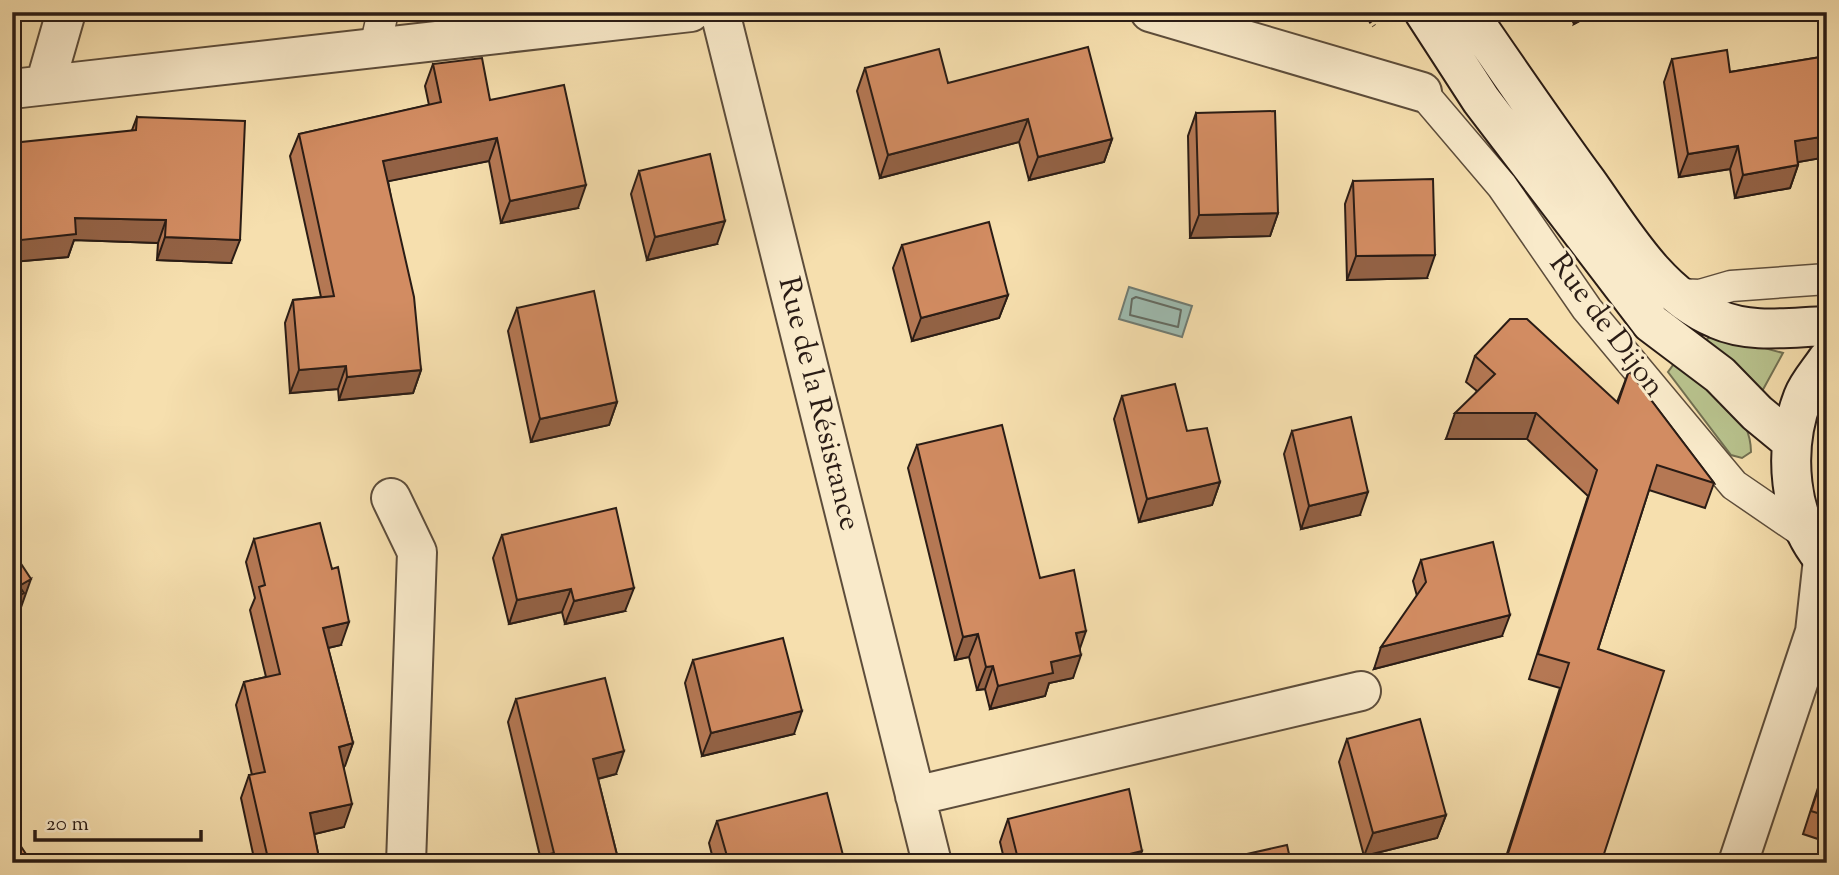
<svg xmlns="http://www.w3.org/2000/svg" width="1839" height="875" font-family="'Sorts Mill Goudy',serif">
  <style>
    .green { fill: #b8c28d; stroke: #716f51; stroke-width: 2 }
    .water { fill: #9ebcb1; stroke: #707c73; stroke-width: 2 }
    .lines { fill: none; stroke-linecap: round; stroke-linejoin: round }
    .shore { stroke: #646c63; stroke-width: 2 }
    .lane-casing { stroke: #5d4d3b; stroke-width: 33 }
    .street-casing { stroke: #5d4d3b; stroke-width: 42 }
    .secondary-casing { stroke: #2a1c15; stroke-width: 42 }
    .path { stroke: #2a1c15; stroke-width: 4.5; stroke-dasharray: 2 3.5; stroke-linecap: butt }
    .lane { stroke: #f9eaca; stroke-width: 30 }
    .street { stroke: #f9eaca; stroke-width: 38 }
    .secondary { stroke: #f9eaca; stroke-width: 38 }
    .wall { fill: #b57854; stroke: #2a1c15; stroke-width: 2 }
    .shaded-wall { fill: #936245; stroke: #2a1c15; stroke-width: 2 }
    .building { fill: #d28c62; stroke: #2a1c15; stroke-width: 2 }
    .labels { text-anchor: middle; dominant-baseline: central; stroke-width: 6; stroke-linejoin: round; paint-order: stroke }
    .street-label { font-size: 30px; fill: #2a1c15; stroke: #f9eaca }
  </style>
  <rect width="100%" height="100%" fill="#f6dfae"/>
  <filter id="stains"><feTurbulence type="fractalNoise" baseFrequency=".00286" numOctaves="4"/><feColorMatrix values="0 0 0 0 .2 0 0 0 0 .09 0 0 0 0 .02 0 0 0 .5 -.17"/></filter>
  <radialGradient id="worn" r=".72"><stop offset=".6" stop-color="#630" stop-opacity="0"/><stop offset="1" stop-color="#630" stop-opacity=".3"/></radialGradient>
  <path class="green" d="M1713,334L1783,353L1760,395L1705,341Z
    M1676,361C1708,383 1751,410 1751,452L1742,458L1731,455L1668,372Z
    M1827,412V504L1818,460Z"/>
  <path class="water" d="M1129,287L1192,306L1182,337L1119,319Z"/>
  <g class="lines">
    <path class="shore" d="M1136,297L1181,310L1178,327L1130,315L1132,299Z"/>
    <defs>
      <path id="lane" d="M375,47L383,12
        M1422,92L1502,186L1587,309L1734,485L1810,537
        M1676,294L1700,295L1731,286L1827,279"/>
      <path id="street" d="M720,12L932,863
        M1150,12L1422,92
        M45,85L66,12
        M12,89L691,12
        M391,498L417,552L406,863
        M915,796L1361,691
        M1738,863L1815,632L1823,559"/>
      <path id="secondary" d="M1424,12L1481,100L1651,323L1720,375L1757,413L1791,441
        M1468,12C1507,69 1546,126 1587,182C1622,231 1658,295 1717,319C1751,334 1790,327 1827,326
        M1827,360C1819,372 1808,384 1803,397C1783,449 1787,520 1827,563"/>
    </defs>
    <use href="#lane" class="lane-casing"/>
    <use href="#street" class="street-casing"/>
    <use href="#secondary" class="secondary-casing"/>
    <path class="path" d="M1364,12L1374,26"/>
    <use href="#lane" class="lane"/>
    <use href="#street" class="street"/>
    <use href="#secondary" class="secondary"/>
  </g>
  <path class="wall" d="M1568,12H1596L1574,24Z
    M1827,56V157L1798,162V165L1790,188L1735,198L1730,169L1679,177L1664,82L1672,59L1730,72Z
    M433,64L490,100L578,208L501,223L489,161L388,181L421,370L413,393L339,400L338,389L290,393L285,323L293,300L321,297L290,156L299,134L429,105L425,86Z
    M865,68L948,83L1112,139L1104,162L1029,180L1019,142L880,178L857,91Z
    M1196,113L1278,213L1270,236L1190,238L1188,136Z
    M137,117L231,263L157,260L158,243L74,240L68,257L12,262L132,130Z
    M639,171L717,244L647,260L631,194Z
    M1353,181L1427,278L1347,280L1345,204Z
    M902,245L1008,295L999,318L912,341L893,268Z
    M517,308L617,402L609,425L531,442L508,331Z
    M1475,356L1617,402L1629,371L1714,483L1705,508L1649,490L1598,649L1601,863H1504L1560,688L1529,679L1588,496L1527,439H1446L1477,391L1466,382Z
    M1122,396L1187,431L1220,482L1212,505L1139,522L1114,419Z
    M1292,431L1360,515L1301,529L1284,454Z
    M917,445L1040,578L1080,648L1073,678L1049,683L1045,696L990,709L985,689L977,690L969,657L955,660L908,468Z
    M502,535L625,611L565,624L562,612L509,624L493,558Z
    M254,539L341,645L328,648L353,743L344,766V827L314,834L320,863H255L241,798L249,775H252L236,705L244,682L266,677L250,610L255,598L246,562Z
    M1421,560L1502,636L1374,669L1417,596L1413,581Z
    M693,660L794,734L702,756L685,683Z
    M516,699L616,774L598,779L619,863L540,856L508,722Z
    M1347,739L1446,815L1437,838L1364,856L1339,762Z
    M1827,760V842L1803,834Z
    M1008,819L1138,863H1005L1000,842Z
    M717,821L845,863H714L709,843Z"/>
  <path class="shaded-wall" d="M1579,12H1596L1574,24Z
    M1028,119L1019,142L880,178L888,155Z
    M1827,136V157L1787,164L1795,141Z
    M497,138L489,161L375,184L383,161Z
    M1112,139L1104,162L1029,180L1038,157Z
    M1738,146L1730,169L1679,177L1688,154Z
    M1798,165L1790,188L1735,198L1743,175Z
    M586,185L578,208L501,223L510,201Z
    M1278,213L1270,236L1190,238L1199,215Z
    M75,218L166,220L158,243L74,240L68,257L12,262V241Z
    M725,221L717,244L647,260L655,237Z
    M165,237L240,240L231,263L157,260Z
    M1435,255L1427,278L1347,280L1356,256Z
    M1008,295L999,318L912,341L921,318Z
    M346,366L338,389L290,393L299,370Z
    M421,370L413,393L339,400L347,377Z
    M617,402L609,425L531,442L540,419Z
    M1455,413H1536L1527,439H1446Z
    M1220,482L1212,505L1139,522L1147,499Z
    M1368,492L1360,515L1301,529L1309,506Z
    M31,579L20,610L17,612L12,624V600L19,586Z
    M634,588L625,611L565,624L574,601Z
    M571,589L562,612L509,624L517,600Z
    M1510,615L1502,636L1374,669L1381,647Z
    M349,622L341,645L314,651L323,628Z
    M1086,631L1078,654L1076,633Z
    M978,634L969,657L955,660L963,637Z
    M1081,655L1073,678L1049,683L1045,696L990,709L998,686L1051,662Z
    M993,666L985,689L977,690L986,667Z
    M802,711L794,734L702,756L711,733Z
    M353,743L345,766L331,770L339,747Z
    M624,751L616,774L585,782L593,759Z
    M352,804L344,827L302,837L310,813Z
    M1446,815L1437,838L1364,856L1373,833Z
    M1142,851L1138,863H1093Z"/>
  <path class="building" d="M1088,47L1112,139L1038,157L1028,119L888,155L865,68L939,49L948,83Z
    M1727,50L1730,72L1827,56V136L1795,141L1798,165L1743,175L1738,146L1688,154L1672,59Z
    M482,58L490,100L564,85L586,185L510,201L497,138L383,161L414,297L421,370L347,377L346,366L299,370L293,300L334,296L299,134L441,102L433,64Z
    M1275,111L1278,213L1199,215L1196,113Z
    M137,117L245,121L240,240L165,237L166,220L75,218L76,234L12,241V143L136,130Z
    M710,154L725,221L655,237L639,171Z
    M1433,179L1435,255L1356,256L1353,181Z
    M989,222L1008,295L921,318L902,245Z
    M594,291L617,402L540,419L517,308Z
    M1510,319H1527L1618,403L1629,371L1714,483L1657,465L1598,649L1664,671L1601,863H1505L1569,663L1538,654L1597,470L1536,413H1455L1495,374L1475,356Z
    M1175,384L1187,431L1207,428L1220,482L1147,499L1122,396Z
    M1351,417L1368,492L1309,506L1292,431Z
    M1002,425L1040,578L1074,570L1086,631L1076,633L1081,655L1051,662L1053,673L998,686L993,666L986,667L978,634L963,637L917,445Z
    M616,508L634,588L574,601L571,589L517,600L502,535Z
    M320,523L332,569L338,567L349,622L323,628L353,743L339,747L352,804L310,813L320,863H269L249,775L265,772L244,682L280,674L259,587L265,585L254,539Z
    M1493,542L1510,615L1381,647L1426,582L1421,560Z
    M12,550L31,579L19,586L24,593L12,600Z
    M783,638L802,711L711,733L693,660Z
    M605,678L624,751L593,759L619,863H514L554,853L516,699Z
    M1420,719L1446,815L1373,833L1347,739Z
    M1827,763V816L1811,811Z
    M1129,789L1142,851L1093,863H1019L1008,819Z
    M827,793L845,863H729L717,821Z
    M12,833L32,863H12Z
    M1287,845L1291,863H1220V860Z"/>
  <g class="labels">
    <g class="street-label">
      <text transform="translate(1606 326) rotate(53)">Rue de Dijon</text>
      <text transform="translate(818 404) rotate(76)">Rue de la Résistance</text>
    </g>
  </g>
  <rect width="1839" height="875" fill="none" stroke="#f6dfae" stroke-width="42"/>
  <rect x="14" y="14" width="1811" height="847" fill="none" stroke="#2a1c15" stroke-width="3.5"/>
  <rect x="21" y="21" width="1797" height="833" fill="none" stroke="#2a1c15" stroke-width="2"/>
  <path d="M35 830v10h166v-10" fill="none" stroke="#2a1c15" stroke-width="3.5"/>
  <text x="46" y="830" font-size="21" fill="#2a1c15" stroke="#f9eaca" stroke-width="5" paint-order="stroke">20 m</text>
  <rect width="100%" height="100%" filter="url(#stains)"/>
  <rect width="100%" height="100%" fill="url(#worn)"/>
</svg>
